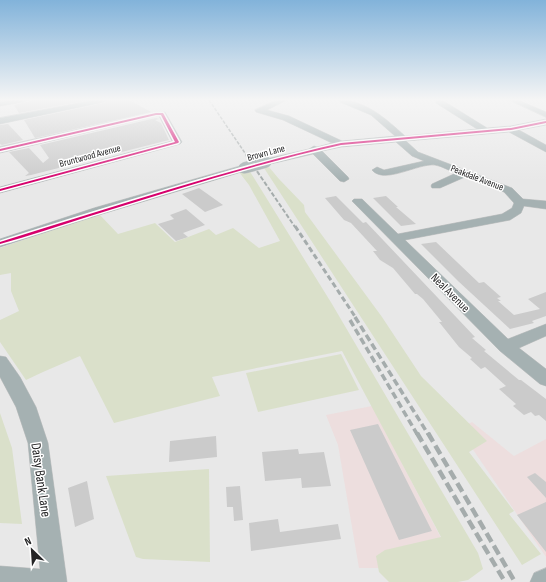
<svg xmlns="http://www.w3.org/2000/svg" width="546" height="582" font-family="'Sofia Sans Condensed',sans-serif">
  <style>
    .commercial { fill: #eddede }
    .green { fill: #dae0ca }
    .building { fill: #cbcbcb }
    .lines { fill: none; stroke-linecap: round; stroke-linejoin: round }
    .minor-casing { stroke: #c5c5c5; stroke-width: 1 }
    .minor { fill: #a5b1b2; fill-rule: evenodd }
    .rail-far4 { stroke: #a5acac; stroke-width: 1.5; stroke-dasharray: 3.5 1.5; stroke-linecap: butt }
    .rail-far3 { stroke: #a5acac; stroke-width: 2; stroke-dasharray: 4.5 2; stroke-linecap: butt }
    .rail-far2 { stroke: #a5acac; stroke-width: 3; stroke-dasharray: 5.5 3; stroke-linecap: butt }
    .rail-far1 { stroke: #a5acac; stroke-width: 3.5; stroke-dasharray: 7 3.5; stroke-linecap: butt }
    .rail { stroke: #a5acac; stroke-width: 4.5; stroke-dasharray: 10 4.5; stroke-linecap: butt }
    .minor-bridge-casing { stroke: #c5c5c5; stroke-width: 12; stroke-linecap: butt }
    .minor-bridge { stroke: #a5b1b2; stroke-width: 11 }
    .cycleway-casing { stroke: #fff; stroke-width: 3 }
    .cycleway { fill: #d6006c; fill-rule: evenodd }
    .labels { text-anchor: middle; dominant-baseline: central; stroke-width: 3; stroke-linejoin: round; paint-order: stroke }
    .far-street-label { font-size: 10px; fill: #242425; stroke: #fff }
    .street-label { font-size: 12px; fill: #242425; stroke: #fff }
    .near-street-label { font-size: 14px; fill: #242425; stroke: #fff }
  </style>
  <rect width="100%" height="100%" fill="#e8e8e8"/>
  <path class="commercial" d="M372,406L441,538L419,568H359L338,445L326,415Z
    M472,422L514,456L546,439V557L459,429Z"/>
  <path class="green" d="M269,167L279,179L304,205L305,212L382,317L421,376L487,441L469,452L514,511L509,514L541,554L522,565L264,168Z
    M249,170L332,304L478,553L483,569L468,580L458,582H389L379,572L376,556L385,550L441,537L342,351L212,377L220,396L114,423L80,356L43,372L26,380L0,342V320L19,311L11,291V273L0,275V248L99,214L118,234L155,223L175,242L209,229L216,235L233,228L259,248L280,241L249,185L239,172Z
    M341,354L359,390L258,412L246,373Z
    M0,413L12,448L22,524L0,523Z
    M209,469L210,562L143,559L136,557L106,476Z"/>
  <path class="building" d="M36,100H89L19,113L14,105Z
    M109,100H129L151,112L35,138L24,120L104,103Z
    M156,118L159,119L155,120L161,123L169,140L31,175L25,176L29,173L9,152L29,148L43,163L49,158L40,145Z
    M8,124L23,140L2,145L0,144V125Z
    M199,188L223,205L205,212L182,194Z
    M336,196L363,223L366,222L475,337L472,338L486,350L484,351L519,380H521L546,399V421L539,415L535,416L531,412L524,415L513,406L516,404L499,389L506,386L485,367L481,369L470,359L472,358L459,347L439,322H442L423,299L417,294H415L393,268L380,260L373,251H377L351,223L344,220L325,198Z
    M386,196L398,207H396L416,224L401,226L373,198Z
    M186,209L205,225L183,233L188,237L176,241L158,224L174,219L170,215Z
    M436,242L479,283L484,282L501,297L497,298L501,301H498L514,315L540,309L528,299L546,292V316L532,321L534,323L510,329L458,281L421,244Z
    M378,424L432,531L399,540L350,430Z
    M216,436L217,457L169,462L170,441Z
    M298,449L299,454L324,452L331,486L302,488L301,478L265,481L262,452Z
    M535,473L546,482V498L527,477Z
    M87,481L94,519L75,527L68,488Z
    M240,486L243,520L234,521L233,507H227L226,487Z
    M546,502V552L517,515Z
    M278,519L280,532L338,524L341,539L251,551L249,523Z"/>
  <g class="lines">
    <defs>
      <path id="minor" d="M13,100H27L23,102L0,106V102Z
        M95,100H108L104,102L0,124V118Z
        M277,100H287L267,110L289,116L342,141L395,136L371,115L340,102L339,100C366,100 386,119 405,136L477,129L436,103V100H442L487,128L511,126L546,119V125L519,130L546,145V152L509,132L406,141L418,152L512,188L523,199L546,201V209L524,206L521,213L510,220L405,240L508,339L546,324V336L519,348L546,369V386L540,384L500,351L352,201L354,199H362L398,234L502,214L512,208L514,203L504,192L465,177L440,188H432L431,186L432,184L456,173C449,171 442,166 435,165C418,163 384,185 372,170L377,167L384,170L424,161L412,156L396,142L341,147L322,151L348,177L349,179L344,182L340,181L313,154L266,165L262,164L261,162L262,160L309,149L314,146L317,147L332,143L283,120L256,112L255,110Z
        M509,100H518L546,112V117Z
        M156,112H165L182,142L180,144L0,193V187L172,141L159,116H156L0,153V147Z
        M244,165L248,166L249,168L248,170L102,214L0,247V239L94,208Z
        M0,356L6,357L20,377L36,407L48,443L67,582H0V566L40,569L28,443L16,407L0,377Z
        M546,568V582H530L534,573Z"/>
    </defs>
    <use href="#minor" class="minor-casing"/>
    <use href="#minor" class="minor"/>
    <path class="rail-far4" d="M209,100L247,156"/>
    <path class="rail-far3" d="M246,155L295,227"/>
    <path class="rail-far2" d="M295,226L356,318"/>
    <path class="rail-far1" d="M355,317L428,434
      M350,320L417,434"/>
    <path class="rail" d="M417,433L505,582
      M428,433L515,582"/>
    <defs>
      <path id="minor-bridge" d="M244,168L266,162"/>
    </defs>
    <use href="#minor-bridge" class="minor-bridge-casing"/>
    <use href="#minor-bridge" class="minor-bridge"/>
    <defs>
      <path id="cycleway" d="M156,113H163L179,142L178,143L0,191V189L175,142L161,115H156L0,151V149Z
        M546,121V123L511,130L341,145C255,164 171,191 87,217C58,226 29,236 0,244V242C57,224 114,206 171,189C227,172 284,156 341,143L511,128Z"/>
    </defs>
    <use href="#cycleway" class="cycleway-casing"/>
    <use href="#cycleway" class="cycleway"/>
  </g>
  <linearGradient id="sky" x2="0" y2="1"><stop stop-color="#82b3da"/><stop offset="0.55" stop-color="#f5f5f5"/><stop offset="1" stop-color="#f5f5f5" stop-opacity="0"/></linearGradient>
  <rect width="546" height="181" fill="url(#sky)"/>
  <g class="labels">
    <g class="far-street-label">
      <text transform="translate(266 153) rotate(-15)">Brown Lane</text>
      <text transform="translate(90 156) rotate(-15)">Bruntwood Avenue</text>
      <text transform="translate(477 178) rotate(21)">Peakdale Avenue</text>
    </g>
    <g class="street-label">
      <text transform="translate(450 293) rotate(45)">Neal Avenue</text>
    </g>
    <g class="near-street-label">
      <text transform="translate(41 480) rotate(82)">Daisy Bank Lane</text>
    </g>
  </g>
  <g transform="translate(32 550) rotate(335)" stroke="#ffffff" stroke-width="3" paint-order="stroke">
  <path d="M0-3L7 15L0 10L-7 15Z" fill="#242425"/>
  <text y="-6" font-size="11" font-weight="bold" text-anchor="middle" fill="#242425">N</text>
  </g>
</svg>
